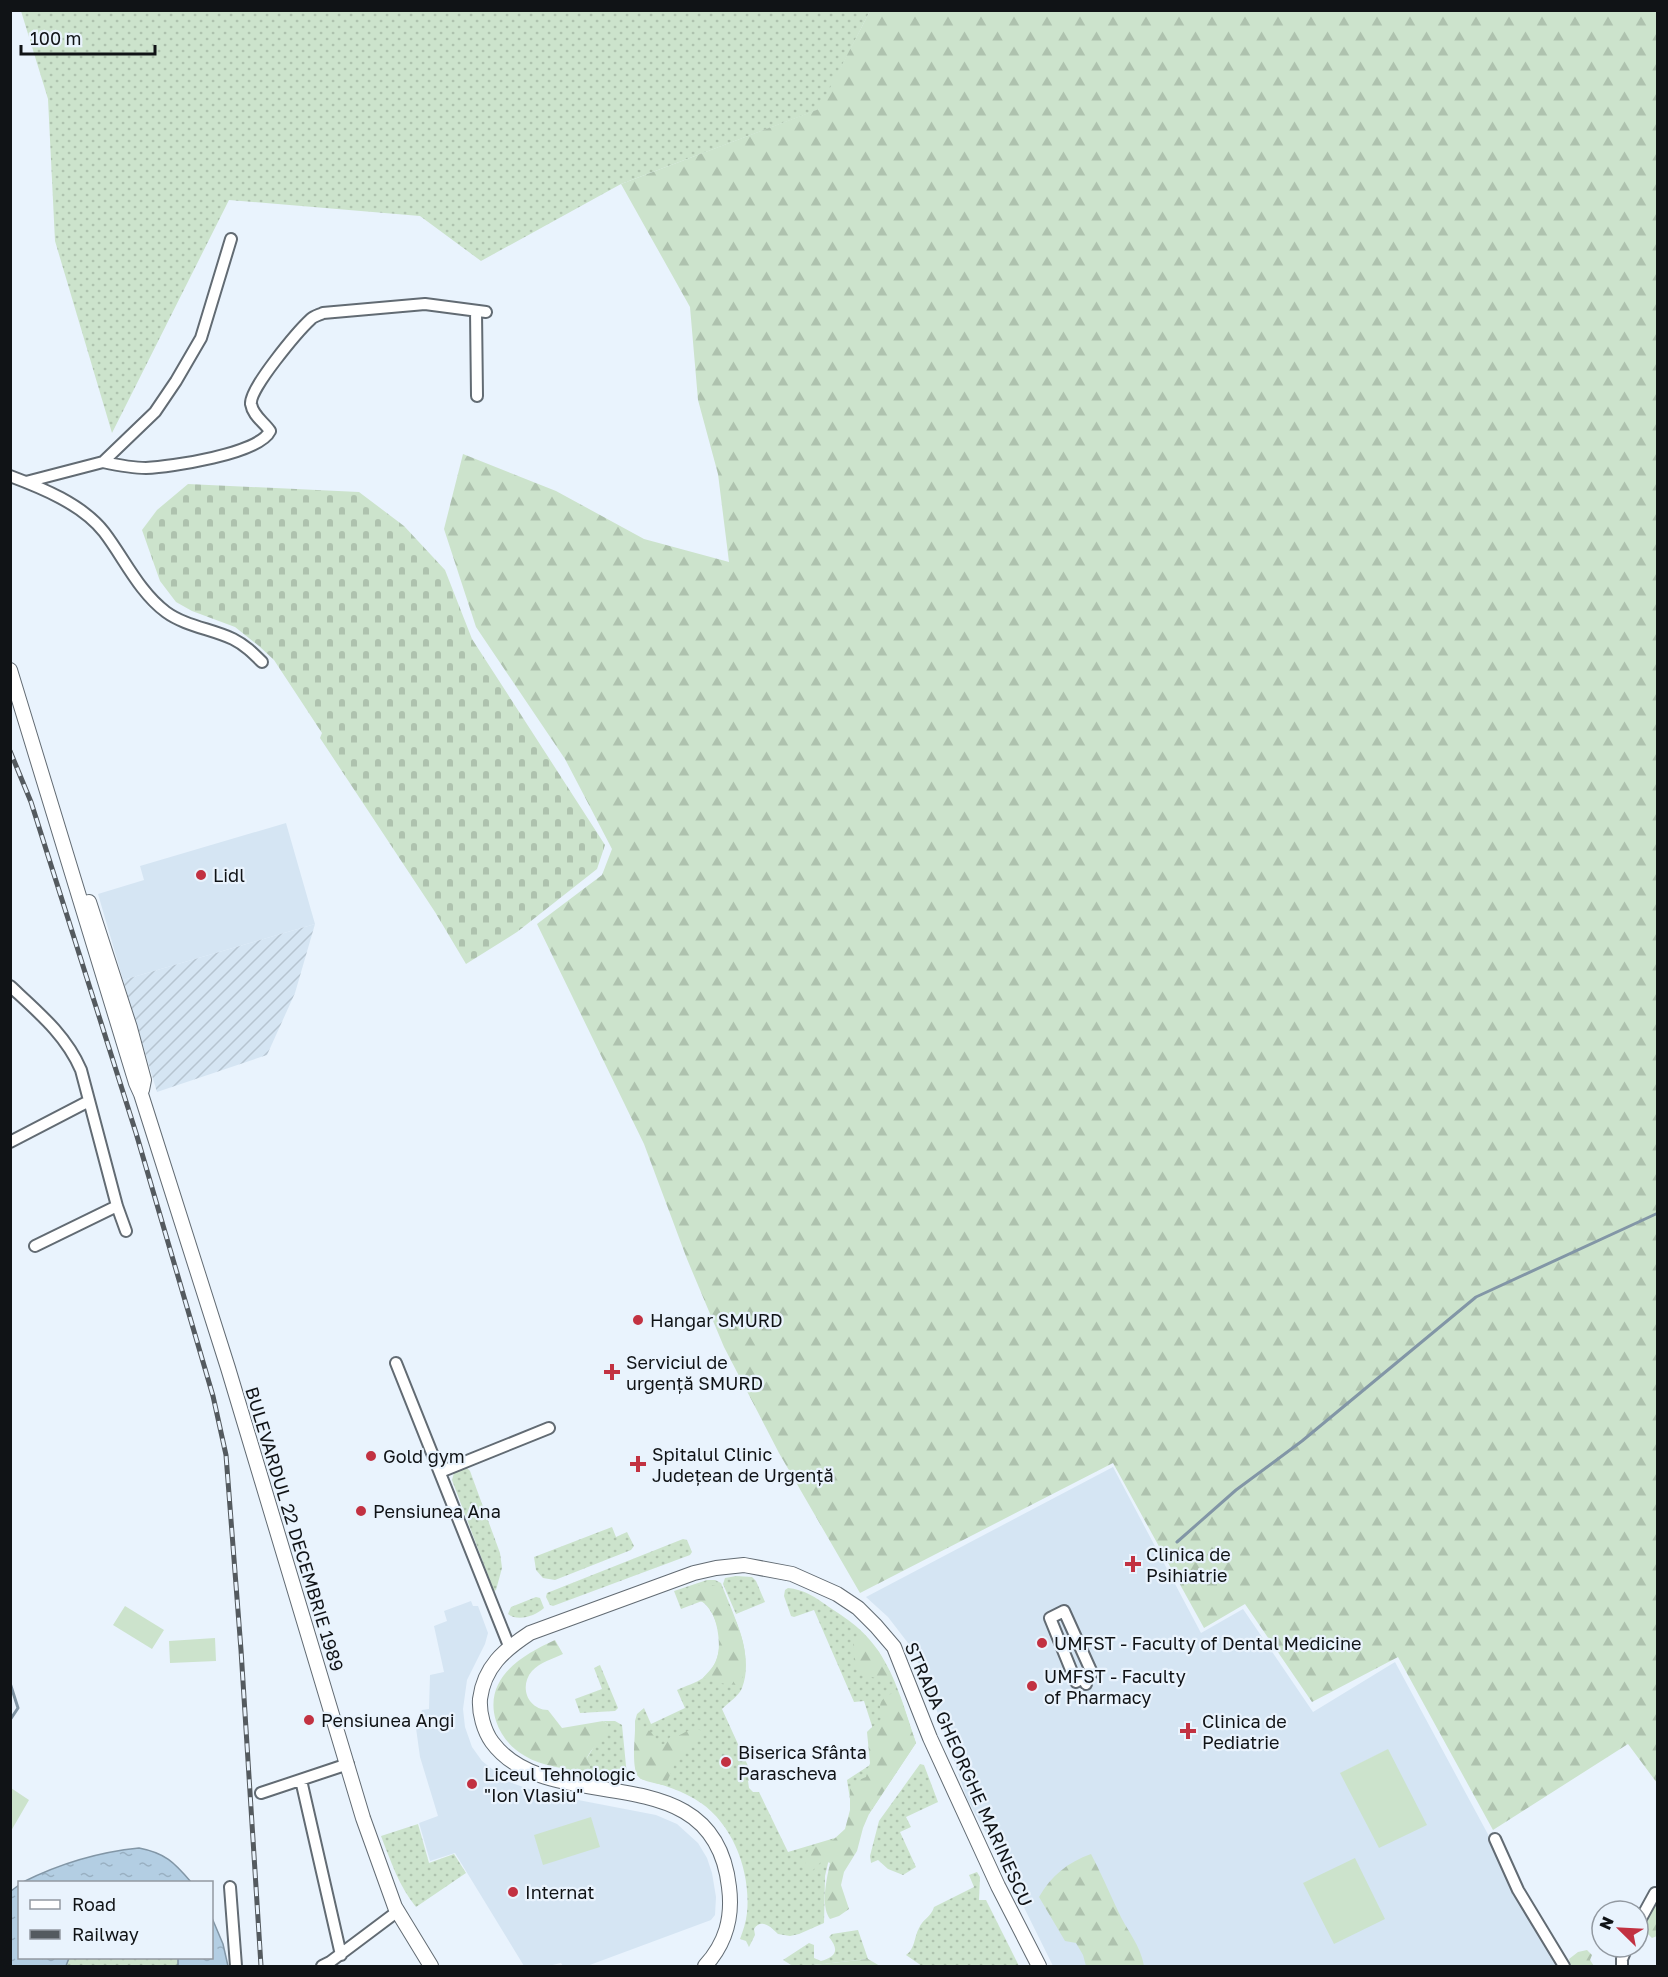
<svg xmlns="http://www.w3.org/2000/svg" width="1668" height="1977" font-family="'Golos Text',sans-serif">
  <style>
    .built { fill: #d5e5f3 }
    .industrial { fill: url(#industrial-furrows) }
    .grass { fill: url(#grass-dots) }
    .forest { fill: url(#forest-firs) }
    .cemetery { fill: url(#cemetery-stones) }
    .pitch { fill: #cce3cc }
    .water { fill: url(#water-ripples); stroke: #8296a6; stroke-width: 1.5 }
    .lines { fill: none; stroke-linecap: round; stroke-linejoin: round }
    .stream { stroke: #8296a6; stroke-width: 3 }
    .minor-casing { stroke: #626b73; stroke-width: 14 }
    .major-casing { stroke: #626b73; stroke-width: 16 }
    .minor { stroke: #fff; stroke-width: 10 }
    .major { stroke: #fff; stroke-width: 14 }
    .rail-casing { stroke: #545a5f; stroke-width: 5 }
    .rail { stroke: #e9f3fd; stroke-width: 3; stroke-dasharray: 9; stroke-linecap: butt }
    .poi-dot { fill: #c23141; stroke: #e9f3fd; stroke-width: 2 }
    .labels { text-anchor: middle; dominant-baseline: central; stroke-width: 4.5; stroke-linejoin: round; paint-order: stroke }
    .poi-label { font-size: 18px; fill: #101316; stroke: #e9f3fd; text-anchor: start }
    .street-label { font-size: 18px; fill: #101316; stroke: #e9f3fd }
  </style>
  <defs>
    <pattern id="industrial-furrows" width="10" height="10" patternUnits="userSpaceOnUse" patternTransform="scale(1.5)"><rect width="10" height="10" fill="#d5e5f3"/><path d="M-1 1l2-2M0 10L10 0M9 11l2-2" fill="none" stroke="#b6c4d0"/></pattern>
    <pattern id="grass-dots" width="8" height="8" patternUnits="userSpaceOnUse" patternTransform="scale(1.5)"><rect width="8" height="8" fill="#cce3cc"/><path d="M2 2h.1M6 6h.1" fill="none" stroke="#aec2ae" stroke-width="1.8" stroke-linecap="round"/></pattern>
    <pattern id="forest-firs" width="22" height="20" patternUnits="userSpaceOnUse" patternTransform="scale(1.5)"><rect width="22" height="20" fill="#cce3cc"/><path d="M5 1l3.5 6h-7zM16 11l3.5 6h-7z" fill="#aec2ae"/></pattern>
    <pattern id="cemetery-stones" width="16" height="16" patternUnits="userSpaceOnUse" patternTransform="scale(1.5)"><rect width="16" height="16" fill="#cce3cc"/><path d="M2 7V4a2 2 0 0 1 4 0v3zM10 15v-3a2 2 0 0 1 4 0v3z" fill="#aec2ae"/></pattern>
    <pattern id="water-ripples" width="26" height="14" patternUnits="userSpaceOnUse" patternTransform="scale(1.5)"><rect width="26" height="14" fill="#b3cee3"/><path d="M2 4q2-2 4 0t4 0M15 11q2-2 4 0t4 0" fill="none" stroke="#99b0c2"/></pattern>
  </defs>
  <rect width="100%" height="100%" fill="#e9f3fd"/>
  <path class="built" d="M286,823L315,924L123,980L98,894L144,880L140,866Z
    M1113,1467L1201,1633L1243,1609L1313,1712L1395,1662L1559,1966H1053L999,1857L967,1799L926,1679L908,1643L888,1617L866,1597Z
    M471,1601L473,1606H478L488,1633L485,1644L467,1680L463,1709L465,1727L472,1747L482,1761L507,1781L523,1787L547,1794L656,1815L677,1824L698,1843L707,1858L712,1873L716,1897L715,1915L711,1920L587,1966H563L561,1963L548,1966H524L455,1853L430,1861L419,1823L438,1816L420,1757L416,1728L422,1710L429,1709L430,1675L444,1672L434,1626L447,1621L444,1611Z"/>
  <path class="industrial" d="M315,924L295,993L267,1055L157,1092L123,980Z"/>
  <path class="grass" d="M21,11H870L820,109L621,184L481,261L420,216L229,200L112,433L55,241L48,99Z
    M466,1467L470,1471L500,1553L502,1568L496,1590L494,1591L452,1480L455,1469Z
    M612,1527L616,1537L627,1532L634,1546L631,1550L555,1580L543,1578L536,1570L534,1557Z
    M683,1539L687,1540L692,1552L690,1555L553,1606L550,1605L546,1597L547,1593Z
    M736,1576L752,1577L756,1581L765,1602L736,1614L723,1584L725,1578Z
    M707,1580H715L721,1583C733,1615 755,1654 742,1688C739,1696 728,1703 722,1709L753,1777L748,1781L749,1788L753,1792H759L788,1852L845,1835L829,1859L825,1876L824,1923L799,1934L790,1936L778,1934C771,1927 761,1918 754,1929L755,1935L749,1947L746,1941L740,1939C743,1931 746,1922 747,1913C751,1873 734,1826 701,1803C684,1791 662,1784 641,1779L637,1775L635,1767V1721L637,1714L644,1708L651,1724L685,1708L677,1690C685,1686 696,1683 703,1678C727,1660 723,1619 702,1601L681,1609L674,1591Z
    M788,1588C803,1589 817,1598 829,1607C843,1616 858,1626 869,1639C894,1667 904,1708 916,1743L869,1814L850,1799L847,1780L873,1763L872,1726L864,1701L854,1702L814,1610L794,1617L791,1616L784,1596L785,1590Z
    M536,1597L540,1598L544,1608C535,1616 518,1622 508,1614L511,1607Z
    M600,1665L618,1708L615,1711L580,1713L575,1699L602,1689L594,1668Z
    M603,1721H615L622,1725L627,1776L623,1781L583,1773L590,1770L587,1758L608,1724Z
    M920,1764L924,1765L938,1802L906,1817L911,1827L900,1832L916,1867L903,1875L888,1869L878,1860L871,1863L870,1856L879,1821Z
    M418,1824L429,1863L454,1854L466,1873L416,1907C399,1886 391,1862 381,1836Z
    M977,1872L980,1877L979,1900H986L1019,1966H922L906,1955C915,1949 914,1937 919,1928C923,1919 931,1917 934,1907L974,1887L969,1875Z
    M858,1930L868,1959L804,1966H793L783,1960L809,1943L814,1945V1958L821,1961C837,1956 839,1950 829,1937L832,1934Z
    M69,1958H178V1966H66Z"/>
  <path class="forest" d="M870,11H1657V1783L1628,1744L1493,1830L1398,1657L1312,1702L1245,1604L1204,1628L1113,1463L860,1593L779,1453L724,1347L687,1259L644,1144L537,924L602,875L612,849L565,759L476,627L444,529L463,454L556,491L644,539L729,562L718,474L698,400L690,307L621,184L819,109Z
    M709,1584L719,1587C733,1612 758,1659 738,1685L725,1684L703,1678C708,1672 715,1666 717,1658C722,1644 717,1612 704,1603C700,1600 696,1601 691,1598L690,1593L693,1587Z
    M861,1632L879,1652L893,1679C866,1681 853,1670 853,1643Z
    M555,1640L563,1654C553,1659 540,1662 532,1671C519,1686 527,1709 548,1710L562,1728L603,1721L608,1724C607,1740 593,1744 587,1758L590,1764V1770L583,1773C565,1768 541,1766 525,1756C511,1748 501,1736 496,1721C483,1678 522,1655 555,1640Z
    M894,1693L900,1696L916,1743L869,1814L863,1828L857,1851L844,1872L841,1885L849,1909L839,1916L830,1919C820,1906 827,1878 830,1863L823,1860L809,1874L805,1867L806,1854L810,1848L833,1840L845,1829L850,1810V1789L854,1782L866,1777L870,1763L867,1732C872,1726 879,1724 882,1717C877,1706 881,1696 894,1693Z
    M642,1728L650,1731L661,1745L666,1743L672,1734L678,1736C686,1732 693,1727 702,1731L676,1761L667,1782L662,1785C656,1783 644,1782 639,1777C631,1769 635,1740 635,1729Z
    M1091,1854C1101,1873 1109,1892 1118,1911C1126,1929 1141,1946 1144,1966H1086L1083,1955L1076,1943L1065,1941L1039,1897C1051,1876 1068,1862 1091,1854Z
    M1657,1896V1936L1652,1938L1641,1927Z
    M1587,1950L1592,1955L1590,1960L1594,1966H1571L1569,1959L1578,1952Z
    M868,1959L880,1966H804Z"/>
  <path class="cemetery" d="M188,484L359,492L404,526L445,570L472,639L605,845L597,869L517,932L466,964L435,912L320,738L322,733L274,660L259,646L235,627L192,611L176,602L160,581L142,530L157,510Z"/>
  <path class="pitch" d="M125,1606L164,1630L152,1649L113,1625Z
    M215,1638L216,1661L170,1663L169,1641Z
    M1388,1749L1427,1825L1379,1848L1340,1773Z
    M11,1788L29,1800L11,1831Z
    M591,1817L600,1847L543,1865L534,1835Z
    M1355,1858L1385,1919L1334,1944L1303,1883Z"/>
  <path class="water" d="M139,1848C165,1853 174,1862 191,1882H23C59,1864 99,1852 139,1848Z
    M19,1885L20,1958H69L66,1966H11V1891Z
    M212,1918L223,1944L228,1966H178V1958H212Z"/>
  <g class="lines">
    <path class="stream" d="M1177,1542L1236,1490L1302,1441L1476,1297L1658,1213
      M10,1683L18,1708L10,1720"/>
    <defs>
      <path id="minor" d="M476,311L477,396
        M103,462C117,465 131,468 146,468C170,467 259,454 270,431C264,422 253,416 251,404C249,389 298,331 311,319C314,316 319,315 323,313L425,304L486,312
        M10,476C42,488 82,504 104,532C124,558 139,592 166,612C185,626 212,629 233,639C245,645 253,653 262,662
        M26,482L103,462L155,412L176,381L201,338L231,239
        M10,986C38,1012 66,1035 81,1070L117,1206L126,1231
        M10,1142L89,1101
        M35,1246L117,1206
        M396,1363L509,1646
        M440,1472L549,1428
        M1083,1678L1076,1682L1050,1618L1064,1611L1092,1673L1083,1678L1086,1684
        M301,1780L341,1955
        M261,1793L348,1764
        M1495,1839L1518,1890L1564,1966
        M230,1887L236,1966
        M1638,1924L1655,1893
        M322,1966L330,1962L398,1911
        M1622,1966V1959L1627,1947"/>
      <path id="major" d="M10,670L136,1083L141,1094L228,1368L363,1818L395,1907L431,1966
        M89,902L130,1028L144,1080L142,1090
        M705,1966C726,1943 733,1918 729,1887C714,1750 550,1821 492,1742C484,1731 479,1713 480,1699C484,1667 504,1650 530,1633L694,1573L716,1568L744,1565L792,1574L837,1594L858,1608L876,1626L894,1647L930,1738L998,1886L1039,1966"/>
    </defs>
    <use href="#minor" class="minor-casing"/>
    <use href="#major" class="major-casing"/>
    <use href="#minor" class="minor"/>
    <use href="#major" class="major"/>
    <defs>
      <path id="rail" d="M10,751L31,802L136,1133L213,1396L226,1455L241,1650L261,1966"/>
    </defs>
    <use href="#rail" class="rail-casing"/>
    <use href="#rail" class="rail"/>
  </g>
  <g class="poi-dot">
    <circle cx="201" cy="875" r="6"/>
    <circle cx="638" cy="1320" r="6"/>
    <path d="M609 1363h6v6h6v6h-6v6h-6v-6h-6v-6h6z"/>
    <circle cx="371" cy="1456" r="6"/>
    <path d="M635 1455h6v6h6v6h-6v6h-6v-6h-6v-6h6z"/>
    <circle cx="361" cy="1511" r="6"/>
    <path d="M1130 1555h6v6h6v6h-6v6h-6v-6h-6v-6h6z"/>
    <circle cx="1042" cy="1643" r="6"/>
    <circle cx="1032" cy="1686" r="6"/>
    <circle cx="309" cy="1720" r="6"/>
    <path d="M1185 1722h6v6h6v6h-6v6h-6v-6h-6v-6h6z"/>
    <circle cx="726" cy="1762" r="6"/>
    <circle cx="472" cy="1784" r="6"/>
    <circle cx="513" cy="1892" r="6"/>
  </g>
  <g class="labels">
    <g class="poi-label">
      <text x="213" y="875">Lidl</text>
      <text x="650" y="1320">Hangar SMURD</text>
      <text x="626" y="1362">Serviciul de<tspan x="626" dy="21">urgență SMURD</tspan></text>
      <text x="652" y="1454">Spitalul Clinic<tspan x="652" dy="21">Județean de Urgență</tspan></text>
      <text x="383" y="1456">Gold gym</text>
      <text x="373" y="1511">Pensiunea Ana</text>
      <text x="1146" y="1554">Clinica de<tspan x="1146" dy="21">Psihiatrie</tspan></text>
      <text x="1054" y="1643">UMFST - Faculty of Dental Medicine</text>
      <text x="1044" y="1676">UMFST - Faculty<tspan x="1044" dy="21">of Pharmacy</tspan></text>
      <text x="321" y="1720">Pensiunea Angi</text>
      <text x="1202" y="1721">Clinica de<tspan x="1202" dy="21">Pediatrie</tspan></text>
      <text x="738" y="1752">Biserica Sfânta<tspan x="738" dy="21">Parascheva</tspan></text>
      <text x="484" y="1774">Liceul Tehnologic<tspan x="484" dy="21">"Ion Vlasiu"</tspan></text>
      <text x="525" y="1892">Internat</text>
    </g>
    <g class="street-label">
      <text transform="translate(295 1529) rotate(73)">BULEVARDUL 22 DECEMBRIE 1989</text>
      <text transform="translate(969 1774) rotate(66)">STRADA GHEORGHE MARINESCU</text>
    </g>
  </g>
  <rect width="1668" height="1977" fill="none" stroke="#101316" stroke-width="24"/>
  <rect x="18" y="1881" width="195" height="78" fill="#e9f3fd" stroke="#9299a1" stroke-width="1.5"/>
  <rect x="30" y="1900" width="30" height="9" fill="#ffffff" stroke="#9299a1" stroke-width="1.5"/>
  <text x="72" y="1911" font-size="18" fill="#101316">Road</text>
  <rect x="30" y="1930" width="30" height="9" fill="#545a5f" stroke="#9299a1" stroke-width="1.5"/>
  <text x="72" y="1941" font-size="18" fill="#101316">Railway</text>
  <g transform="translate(1620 1929) rotate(294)"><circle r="28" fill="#e9f3fd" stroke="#9299a1" stroke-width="1.5"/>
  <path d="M0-4.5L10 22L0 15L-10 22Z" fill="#c23141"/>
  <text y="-9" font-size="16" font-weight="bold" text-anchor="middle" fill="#101316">N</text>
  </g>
  <path d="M21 45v9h134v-9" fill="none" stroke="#101316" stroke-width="3"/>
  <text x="30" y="45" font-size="18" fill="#101316" stroke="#e9f3fd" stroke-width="4.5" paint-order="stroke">100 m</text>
</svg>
